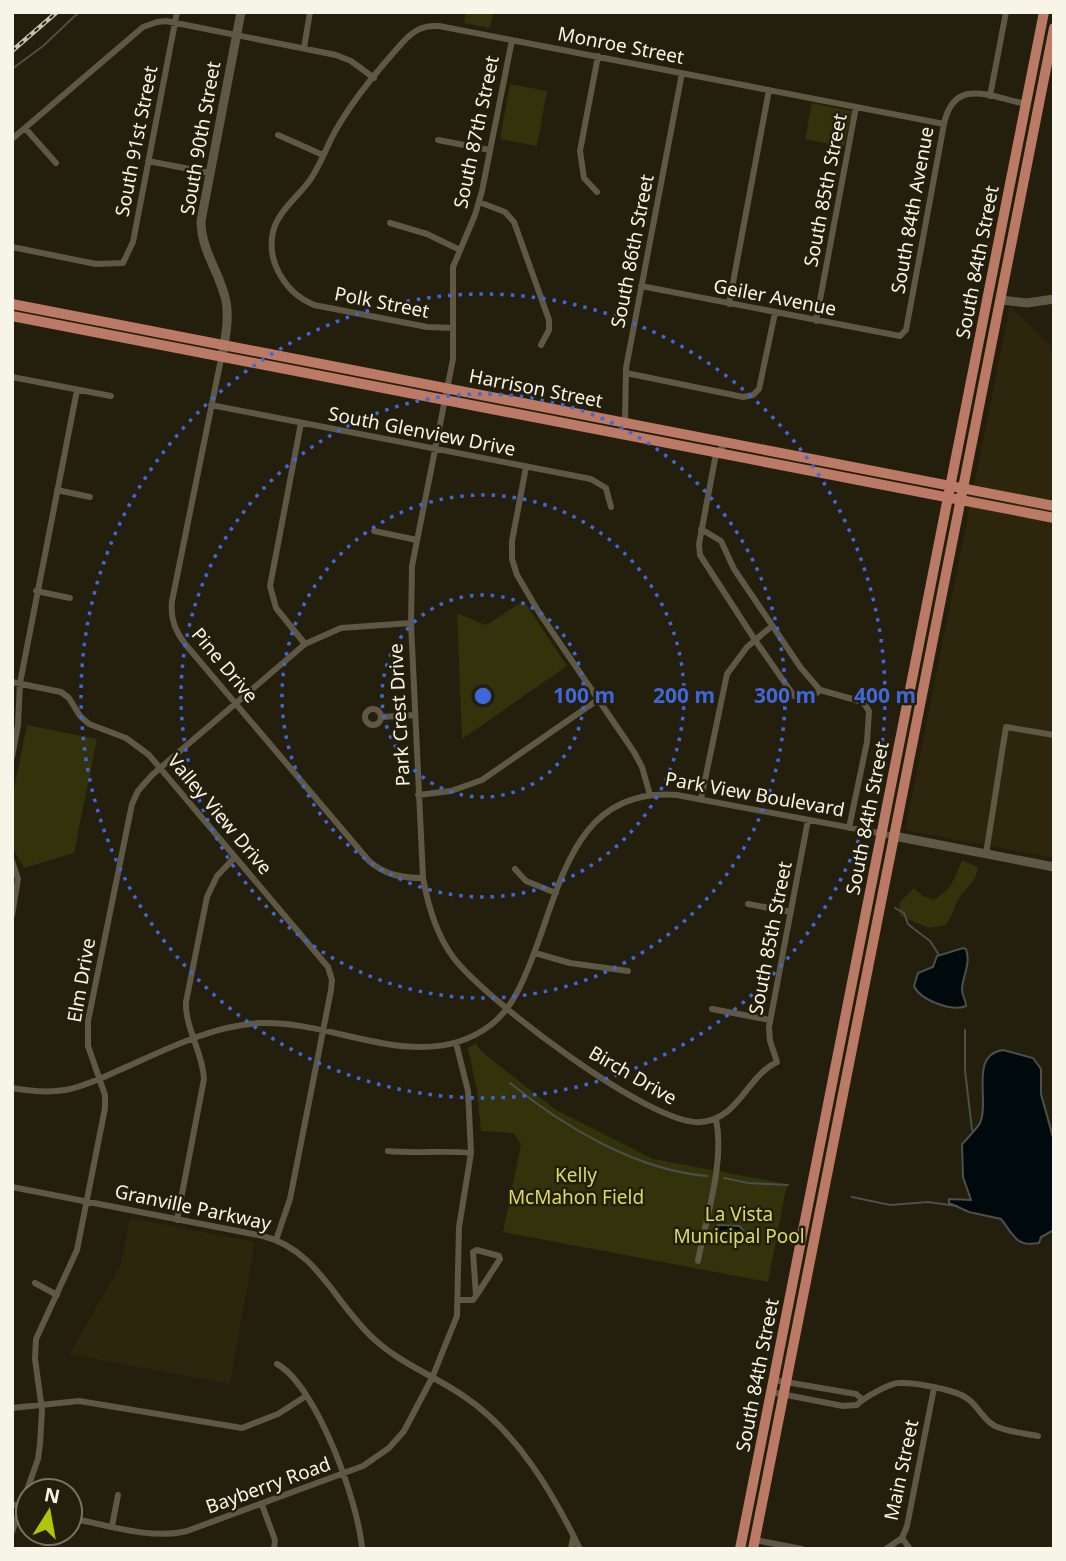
<svg xmlns="http://www.w3.org/2000/svg" width="1066" height="1561" font-family="'Noto Sans',sans-serif">
  <style>
    .built { fill: #2d260d }
    .green { fill: #32330a }
    .water { fill: #00090c; stroke: #4a504e; stroke-width: 2 }
    .lines { fill: none; stroke-linecap: round; stroke-linejoin: round }
    .stream { stroke: #4a504e; stroke-width: 2 }
    .street { stroke: #5e5844; stroke-width: 6 }
    .secondary { stroke: #5e5844; stroke-width: 9 }
    .primary { stroke: #bb7a66; stroke-width: 10 }
    .rail-casing { stroke: #c4c1b3; stroke-width: 4.5 }
    .rail { stroke: #241e0d; stroke-width: 2; stroke-dasharray: 5; stroke-linecap: butt }
    .ring { fill: none; stroke: #3e67da; stroke-width: 3.5; stroke-dasharray: 3.5 7 }
    .labels { text-anchor: middle; dominant-baseline: central; stroke-width: 5; stroke-linejoin: round; paint-order: stroke }
    .street-label { font-size: 19px; fill: #f7f4e8; stroke: #241e0d }
    .park-label { font-size: 19px; fill: #d9dd5d; stroke: #241e0d }
    .centre { fill: #3e67da; stroke: #241e0d; stroke-width: 3.5 }
    .ring-label { font-size: 21px; text-anchor: middle; font-weight: bold; fill: #3e67da; stroke: #241e0d; stroke-width: 5; stroke-linejoin: round; paint-order: stroke }
  </style>
  <rect width="100%" height="100%" fill="#241e0d"/>
  <path class="built" d="M1010,306L1054,349V858L905,830Z
    M130,1218L255,1242L230,1384L69,1354L121,1265Z"/>
  <path class="green" d="M466,12H493L490,28L464,23Z
    M510,84L547,91L537,146L500,139Z
    M812,103L852,111L844,147L805,139Z
    M524,601L567,666L462,739L457,613L486,625Z
    M27,725L97,739L74,853L24,868L12,847V799Z
    M962,860L978,867C976,881 969,885 961,895C955,903 954,914 946,925L929,928L900,916L899,903L914,888L923,896L934,900C953,888 954,879 962,860Z
    M476,1043L482,1052L556,1110L653,1159L787,1184L768,1282L503,1232L521,1144L513,1133L481,1131L477,1091L468,1048Z"/>
  <path class="water" d="M963,948L966,949C971,964 963,975 962,989C962,996 966,1000 966,1006C952,1012 920,1000 914,986L918,973L933,967L937,956Z
    M1003,1050L1033,1058L1041,1069V1094L1054,1141V1230L1041,1237L1039,1243C1015,1247 1014,1235 1001,1219L969,1212L949,1203V1199L971,1200L963,1177L962,1144C966,1140 978,1127 980,1123C990,1100 969,1055 1003,1050Z
    M718,1225L739,1226L745,1232L743,1240L737,1242L716,1236Z"/>
  <g class="lines">
    <path class="stream" d="M12,69L43,46L79,12
      M895,908L904,913L908,924L914,929L930,941L939,955
      M965,1030V1070L972,1130
      M510,1083C564,1127 636,1170 707,1176
      M724,1178L748,1183L788,1185
      M852,1197L890,1205L928,1202L957,1206"/>
    <path class="street" d="M512,40L482,191L475,215L453,267V359L412,566L411,623L423,878C428,906 436,934 453,957C483,998 652,1127 701,1122C740,1118 746,1077 777,1062L770,1041L769,1027L808,820
      M304,48L310,12
      M990,96L1006,12
      M25,128L56,163
      M278,135L323,155
      M12,139L143,27L157,22L166,21L336,55L351,61L374,78
      M438,140L490,150
      M148,161L210,173
      M597,192L584,178L580,151L598,56
      M479,202L505,212L514,222L549,320V330L541,345
      M390,223L427,234L460,250
      M12,247L96,264L123,263L133,242L177,12
      M641,286L900,336L906,330L944,124C954,76 991,97 1026,104
      M729,304L769,90
      M816,321L856,107
      M453,328L427,327L314,305C287,294 266,263 273,232C277,212 298,197 310,180C321,164 327,145 337,128C355,97 379,69 402,43C413,31 422,25 439,26L944,124
      M222,354L172,601C170,618 175,631 186,645L369,861C385,875 402,878 423,878
      M626,373L743,397L753,395L759,389L775,313
      M12,377L111,396
      M211,405L591,479L606,488L611,507
      M301,423L270,586L276,608L305,644
      M623,426L625,423L626,368L682,73
      M726,443L717,453L715,459L699,544L700,555L755,640L794,696C806,703 811,698 820,690
      M526,467L512,541V559L517,575L540,614L634,752L642,767L650,795
      M57,490L90,497
      M701,529L721,541L734,569L801,668L820,690L863,702L869,711L867,742L849,828
      M374,531L417,540
      M36,591L70,598
      M12,682L61,692L69,698L80,716L89,724L126,738L149,755L328,967L332,980L331,990L290,1199L276,1240
      M365 717a8 8 0 1 1 16 0a8 8 0 1 1-16 0Z
      M381,717L414,715
      M12,757L18,725L20,683L77,390
      M418,795L451,791L482,780L599,699
      M701,799L727,674L747,647L772,626
      M986,854L1006,727L1054,735
      M12,861L18,879L12,915
      M515,869L526,881L556,893
      M748,904L791,912
      M535,953L570,963L628,971
      M712,1009L770,1020
      M12,1088C29,1091 48,1093 65,1090C82,1087 99,1079 115,1072C161,1052 209,1026 260,1023C337,1020 423,1078 492,1024C512,1008 522,984 531,961C561,887 573,787 677,795L894,836
      M388,1151C416,1154 443,1150 471,1153
      M12,1187L263,1236C318,1250 335,1304 374,1339C401,1364 435,1376 465,1397C517,1432 553,1493 580,1549
      M177,1220L204,1079C203,1052 185,1029 186,1002L207,897L217,876L235,857
      M477,1250L499,1256L500,1259L476,1296L473,1252Z
      M698,1261C706,1217 725,1163 716,1119
      M35,1283L57,1295
      M458,1300H473L476,1296
      M277,1364C317,1386 359,1504 362,1549
      M774,1380L856,1394L862,1399
      M771,1392L843,1406L857,1405C863,1398 890,1383 899,1383C914,1382 957,1390 968,1399C979,1407 983,1420 995,1426C1008,1432 1024,1433 1038,1436
      M12,1408L79,1401L242,1428L278,1414L306,1396
      M12,1504L28,1509
      M262,1505L275,1540L274,1549
      M70,1518C108,1525 149,1540 187,1531L363,1466L389,1448L404,1431L432,1378L457,1316L459,1227L471,1153L468,1091L456,1043
      M112,1526L118,1495
      M12,1532L38,1459L40,1444L42,1410L35,1359L36,1339L77,1250L105,1108V1095L88,1046V1021L132,804L138,791L152,775L305,644L341,628L411,623
      M902,1538L910,1549
      M755,1540L802,1549
      M571,1549L573,1538
      M886,1549L902,1538L907,1526L934,1388"/>
    <path class="secondary" d="M1001,300L1027,303L1054,299
      M223,351C226,334 229,317 226,301C220,272 201,251 201,221L241,12
      M894,836L1054,867"/>
    <path class="primary" d="M12,304L1054,506
      M12,316L1054,518
      M740,1549L1044,12
      M753,1549L1054,28"/>
    <defs>
      <path id="rail" d="M12,51L57,12"/>
    </defs>
    <use href="#rail" class="rail-casing"/>
    <use href="#rail" class="rail"/>
  </g>
  <g class="ring">
    <circle cx="483" cy="696" r="101"/>
    <circle cx="483" cy="696" r="201"/>
    <circle cx="483" cy="696" r="302"/>
    <circle cx="483" cy="696" r="402"/>
  </g>
  <g class="labels">
    <g class="street-label">
      <text transform="translate(621 45) rotate(11)">Monroe Street</text>
      <text transform="translate(476 132) rotate(-78)">South 87th Street</text>
      <text transform="translate(200 138) rotate(-80)">South 90th Street</text>
      <text transform="translate(136 141) rotate(-79)">South 91st Street</text>
      <text transform="translate(825 190) rotate(-79)">South 85th Street</text>
      <text transform="translate(912 210) rotate(-80)">South 84th Avenue</text>
      <text transform="translate(632 251) rotate(-79)">South 86th Street</text>
      <text transform="translate(977 262) rotate(-79)">South 84th Street</text>
      <text transform="translate(775 297) rotate(11)">Geiler Avenue</text>
      <text transform="translate(382 302) rotate(11)">Polk Street</text>
      <text transform="translate(536 388) rotate(11)">Harrison Street</text>
      <text transform="translate(422 431) rotate(11)">South Glenview Drive</text>
      <text transform="translate(225 665) rotate(50)">Pine Drive</text>
      <text transform="translate(399 715) rotate(-93)">Park Crest Drive</text>
      <text transform="translate(755 794) rotate(10)">Park View Boulevard</text>
      <text transform="translate(220 814) rotate(50)">Valley View Drive</text>
      <text transform="translate(867 818) rotate(-79)">South 84th Street</text>
      <text transform="translate(770 938) rotate(-79)">South 85th Street</text>
      <text transform="translate(81 980) rotate(-80)">Elm Drive</text>
      <text transform="translate(633 1075) rotate(30)">Birch Drive</text>
      <text transform="translate(193 1207) rotate(12)">Granville Parkway</text>
      <text transform="translate(757 1375) rotate(-79)">South 84th Street</text>
      <text transform="translate(901 1470) rotate(-78)">Main Street</text>
      <text transform="translate(268 1485) rotate(-20)">Bayberry Road</text>
    </g>
    <g class="park-label">
      <text x="576" y="1175">Kelly<tspan x="576" dy="22">McMahon Field</tspan></text>
      <text x="739" y="1214">La Vista<tspan x="739" dy="22">Municipal Pool</tspan></text>
    </g>
  </g>
  <circle cx="483" cy="696" r="10" class="centre"/>
  <g class="ring-label">
    <text x="584" y="703">100 m</text>
    <text x="684" y="703">200 m</text>
    <text x="785" y="703">300 m</text>
    <text x="885" y="703">400 m</text>
  </g>
  <rect width="1066" height="1561" fill="none" stroke="#f7f4e8" stroke-width="28"/>
  <g transform="translate(49 1512) rotate(11)"><circle r="33" fill="#241e0d" stroke="#787465" stroke-width="2"/>
  <path d="M0-5L12 26L0 18L-12 26Z" fill="#aec509"/>
  <text y="-10" font-size="19" font-weight="bold" text-anchor="middle" fill="#f7f4e8">N</text>
  </g>
</svg>
